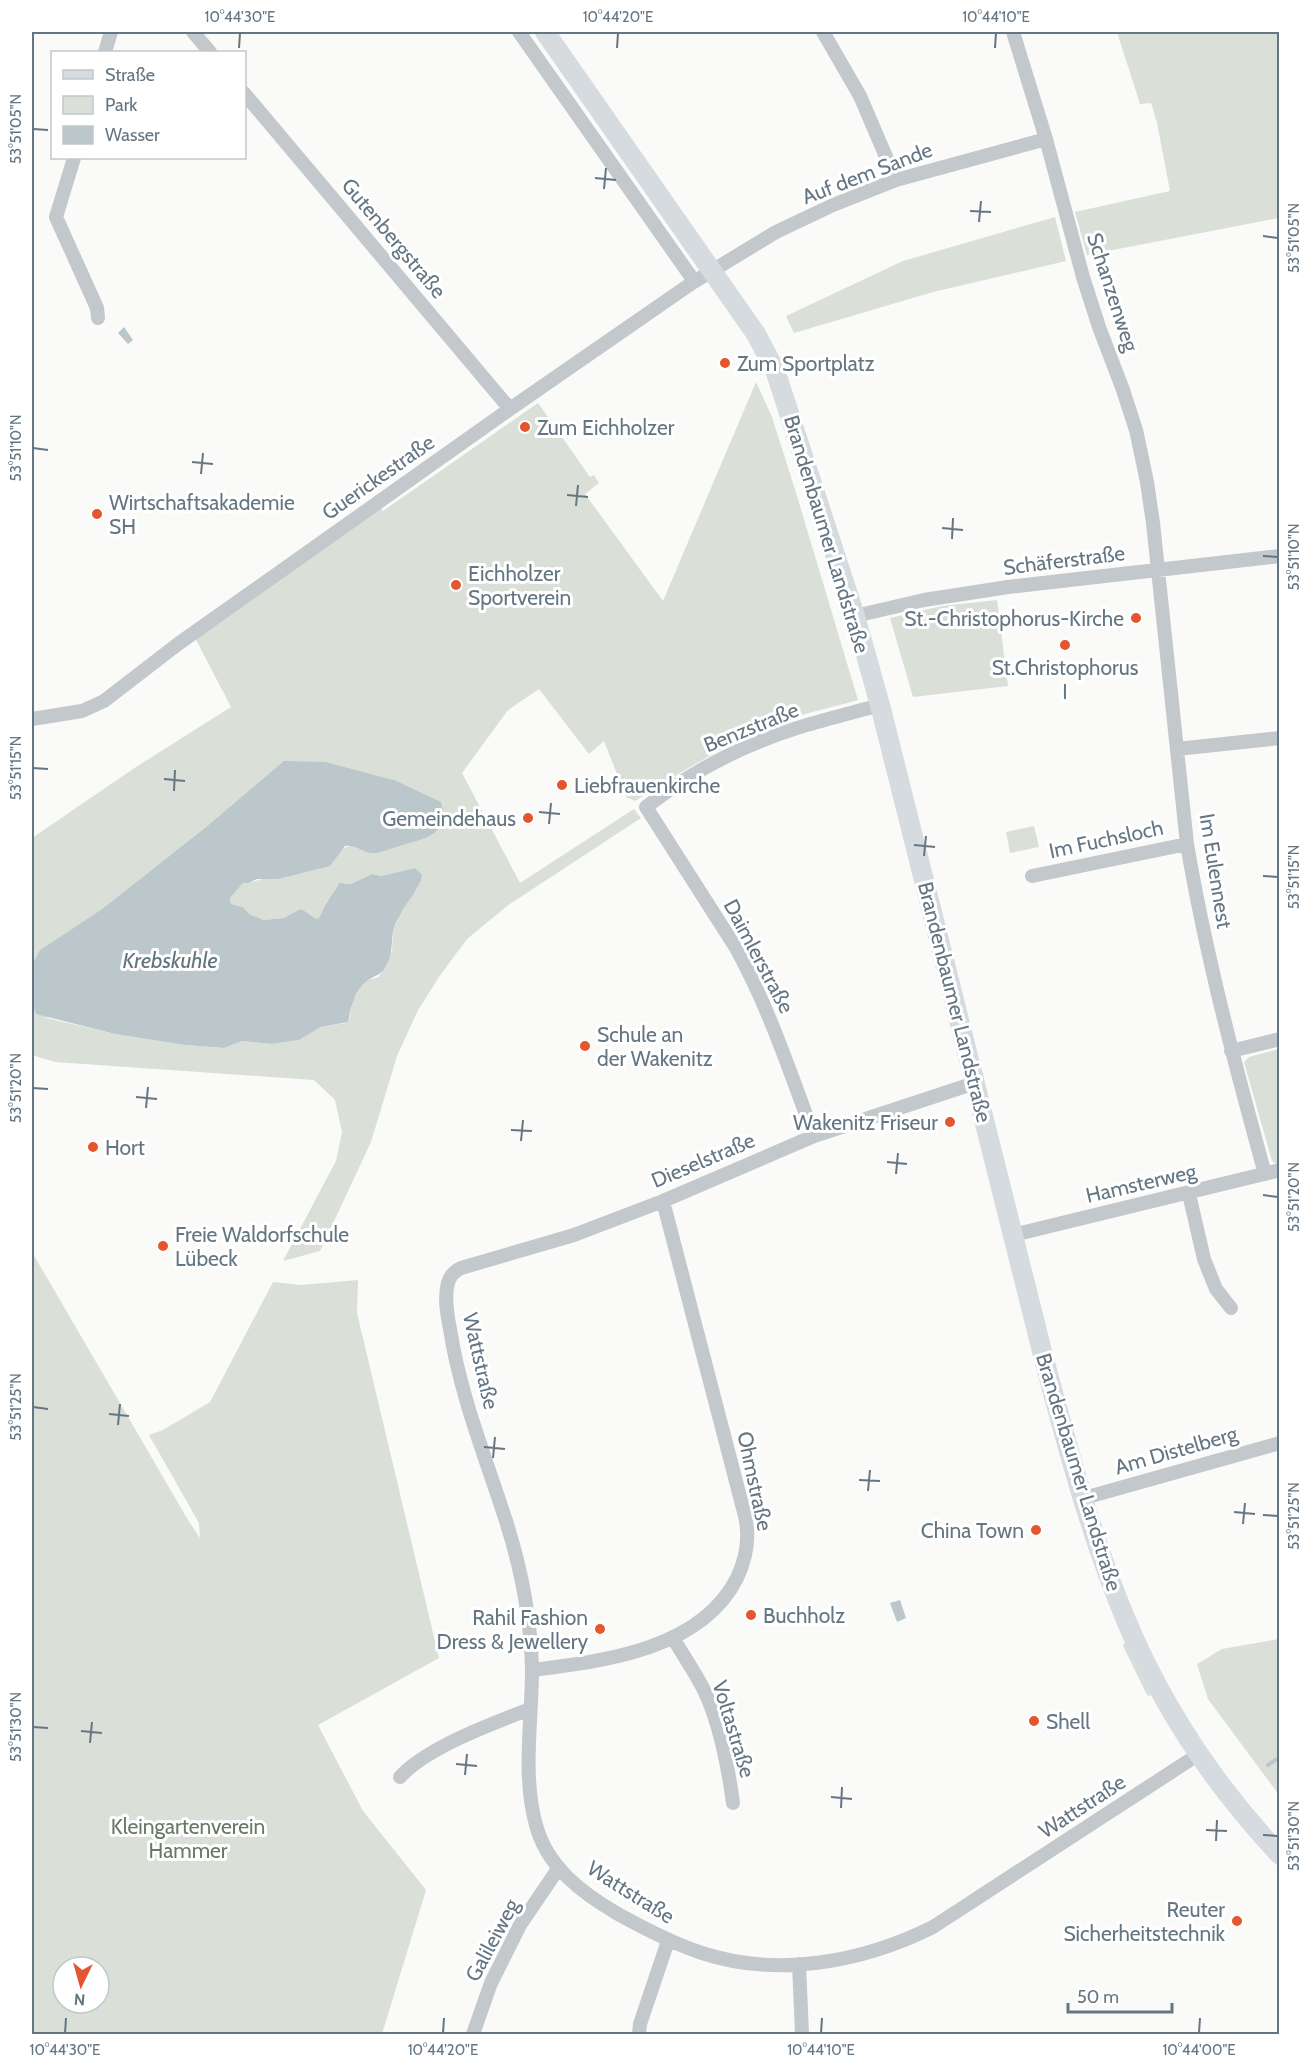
<svg xmlns="http://www.w3.org/2000/svg" width="1311" height="2066" font-family="Cabin,sans-serif">
  <style>
    .green { fill: #dadfd7; fill-rule: evenodd }
    .water { fill: #bbc7cb }
    .lines { fill: none; stroke-linecap: round; stroke-linejoin: round }
    .stream { stroke: #bbc7cb; stroke-width: 4 }
    .street { stroke: #c3c8cc; stroke-width: 14 }
    .secondary { stroke: #d6dbdf; stroke-width: 20 }
    .ticks { fill: none; stroke: #657683; stroke-width: 2 }
    .poi-dot { fill: #e4572e; stroke: #fff; stroke-width: 2 }
    .labels { text-anchor: middle; dominant-baseline: central; stroke-width: 6; stroke-linejoin: round; paint-order: stroke }
    .street-label { font-size: 21px; fill: #657683; stroke: #fff }
    .poi-label { font-size: 21px; fill: #657683; stroke: #fff; text-anchor: start }
    .park-label { font-size: 21px; fill: #687a64; stroke: #fff }
    .water-label { font-size: 22px; font-style: italic; fill: #60757c; stroke: #fff }
    .neatline { fill: none; stroke: #657683; stroke-width: 2 }
    .ticks-label { font-size: 15px; text-anchor: middle; fill: #657683 }
  </style>
  <rect width="100%" height="100%" fill="#fafaf8"/>
  <path class="green" d="M1117,32H1279V218L1087,255L1075,212L1170,191L1157,123L1151,103L1140,104Z
    M1055,217L1066,261L933,292L794,333L786,316L903,261Z
    M756,382L772,417L797,496L858,700C827,709 794,715 764,728C719,748 677,775 635,801L626,797L604,741L589,754L539,689L508,710L462,773L520,883L634,809L641,818L507,906L467,939L441,974L418,1010L397,1056L371,1142L320,1251L283,1261L336,1161L342,1132L335,1100L314,1080L55,1062L32,1055V838L136,767L231,707L193,634L377,503L383,511L538,403L590,477L594,475L599,483L585,494L663,601ZM284,762H326L394,780L352,845L267,878C259,879 251,884 243,883L230,898L231,904L243,907L249,914L264,920L284,918L300,909C308,911 310,917 318,919L324,912L326,903L345,883L351,884L372,874L381,876L415,868L418,888L408,900L400,914L393,931L392,951L379,977L368,980L360,988L353,1000L349,1020L346,1023L321,1027L299,1040L272,1044L242,1041L224,1048L185,1045L115,1034L47,1018L40,950L102,909L206,827Z
    M997,600L1008,686L913,697L890,618L942,606Z
    M1034,826L1039,847L1010,853L1006,832Z
    M1279,1049V1163L1276,1164L1272,1161L1244,1062L1249,1057Z
    M32,1252L188,1520L200,1538L199,1523L149,1435L163,1430L210,1402L273,1282L301,1285L358,1280L357,1313L439,1658L318,1725L363,1811L426,1890L382,2034H32ZM63,1967H99V2003H63Z
    M1279,1639H1280L1279,1795L1208,1699L1197,1664L1222,1649Z
    M1125,1642L1152,1695L1148,1696L1146,1693L1123,1646Z"/>
  <path class="water" d="M124,327L133,340L128,344L118,333Z
    M284,761L326,762L394,780L441,802C449,836 426,838 399,846C392,848 379,854 372,853C361,852 356,844 345,846L330,866L278,879H257L249,883H243L230,898L231,904L243,907L249,914L264,920L284,918L300,909C308,911 310,917 318,919C323,913 323,907 328,901C332,894 336,891 339,883L351,884L372,874L381,876L415,868L422,875C420,890 406,901 400,915C397,920 394,926 393,932C391,943 393,953 387,964C381,976 377,974 367,981C354,991 351,1007 348,1022L321,1027L299,1040L272,1044L242,1041L224,1048L185,1045L115,1034L36,1014L33,1005V964L40,950L102,909L206,827Z
    M900,1600L906,1618L897,1622L890,1603Z"/>
  <g class="lines">
    <path class="stream" d="M1268,1765L1280,1757"/>
    <path class="street" d="M193,32L210,52
      M519,32L694,281
      M823,32L860,96L896,180
      M1013,32L1046,139L1083,277L1099,327L1123,390L1136,430L1147,482L1153,523L1187,844C1206,956 1235,1065 1265,1174
      M105,52L111,32
      M244,93L510,409
      M74,158L56,217L97,308L98,318
      M855,616L924,600L1008,587L1280,556
      M32,719L82,711L104,701L178,644L510,409L692,283L776,232L833,205L896,180L1046,139
      M1177,749L1280,738
      M1032,876L1187,844
      M1231,1051L1280,1039
      M975,1083L814,1136L663,1201L574,1235L461,1268C455,1271 450,1275 448,1283C444,1297 447,1314 450,1329C460,1394 485,1456 505,1518C521,1567 531,1618 532,1670C532,1721 522,1775 536,1825C547,1867 582,1893 618,1914C645,1929 672,1943 702,1953C778,1978 863,1962 933,1927L1199,1754
      M814,1136C790,1072 769,1008 736,948L646,807C681,780 720,757 761,741C800,725 840,716 880,705
      M1189,1194L1204,1259L1216,1289L1231,1308
      M1013,1235L1280,1170
      M1084,1498L1280,1443
      M673,1638C683,1655 695,1672 704,1690C720,1724 728,1766 733,1803
      M532,1670C603,1661 701,1650 737,1578C747,1557 750,1538 745,1516L663,1201
      M400,1777C426,1748 493,1723 530,1709
      M799,1964L802,2034
      M473,2034L491,1983L520,1925L558,1869
      M639,2034L640,2024L668,1941"/>
    <path class="secondary" d="M545,32L756,334L775,370L855,616L880,705L1045,1363C1068,1449 1091,1537 1126,1620C1162,1706 1216,1787 1280,1855"/>
  </g>
  <path class="ticks" d="M239,48L240,33M617,48L618,33M995,48L996,33M33,129L48,130M595,178L616,180M604,189L606,168M970,211L991,212M979,222L981,201M1263,236L1278,238M33,448L48,450M192,462L213,464M201,474L203,453M567,495L588,497M576,506L578,485M942,528L963,530M952,539L953,518M1263,556L1278,557M33,768L48,769M164,779L185,781M174,791L175,770M539,812L560,814M549,824L551,803M914,845L935,847M924,856L926,836M1263,876L1278,877M33,1088L48,1089M136,1097L157,1099M146,1108L148,1087M511,1130L532,1131M521,1141L523,1120M887,1162L907,1164M896,1174L898,1153M1263,1195L1278,1197M33,1407L48,1409M109,1414L129,1416M118,1425L120,1404M484,1447L505,1449M493,1458L495,1437M859,1480L880,1481M868,1491L870,1470M1234,1512L1255,1514M1263,1515L1278,1516M1243,1524L1245,1503M33,1727L48,1728M81,1731L102,1733M90,1743L92,1722M456,1764L477,1766M465,1775L467,1754M831,1797L852,1799M841,1808L842,1787M1206,1830L1227,1831M1263,1835L1278,1836M1216,1841L1217,1820M65,2033L66,2018M443,2033L444,2018M821,2033L822,2018M1199,2033L1200,2018"/>
  <g class="poi-dot">
    <circle cx="725" cy="363" r="6"/>
    <circle cx="525" cy="427" r="6"/>
    <circle cx="97" cy="514" r="6"/>
    <circle cx="456" cy="585" r="6"/>
    <circle cx="1136" cy="618" r="6"/>
    <circle cx="1065" cy="645" r="6"/>
    <circle cx="562" cy="785" r="6"/>
    <circle cx="528" cy="818" r="6"/>
    <circle cx="585" cy="1046" r="6"/>
    <circle cx="950" cy="1122" r="6"/>
    <circle cx="93" cy="1147" r="6"/>
    <circle cx="163" cy="1246" r="6"/>
    <circle cx="1036" cy="1530" r="6"/>
    <circle cx="751" cy="1615" r="6"/>
    <circle cx="600" cy="1629" r="6"/>
    <circle cx="1034" cy="1721" r="6"/>
    <circle cx="1237" cy="1921" r="6"/>
  </g>
  <g class="labels">
    <g class="street-label">
      <text transform="translate(867 173) rotate(-21)">Auf dem Sande</text>
      <text transform="translate(394 238) rotate(50)">Gutenbergstraße</text>
      <text transform="translate(1113 292) rotate(72)">Schanzenweg</text>
      <text transform="translate(378 477) rotate(-35)">Guerickestraße</text>
      <text transform="translate(827 534) rotate(73)">Brandenbaumer Landstraße</text>
      <text transform="translate(1064 560) rotate(-7)">Schäferstraße</text>
      <text transform="translate(751 727) rotate(-22)">Benzstraße</text>
      <text transform="translate(1106 839) rotate(-12)">Im Fuchsloch</text>
      <text transform="translate(1216 871) rotate(81)">Im Eulennest</text>
      <text transform="translate(759 956) rotate(62)">Daimlerstraße</text>
      <text transform="translate(955 1002) rotate(76)">Brandenbaumer Landstraße</text>
      <text transform="translate(703 1160) rotate(-23)">Dieselstraße</text>
      <text transform="translate(1141 1183) rotate(-13)">Hamsterweg</text>
      <text transform="translate(481 1361) rotate(77)">Wattstraße</text>
      <text transform="translate(1176 1450) rotate(-16)">Am Distelberg</text>
      <text transform="translate(1079 1472) rotate(73)">Brandenbaumer Landstraße</text>
      <text transform="translate(755 1481) rotate(78)">Ohmstraße</text>
      <text transform="translate(734 1729) rotate(73)">Voltastraße</text>
      <text transform="translate(1082 1806) rotate(-33)">Wattstraße</text>
      <text transform="translate(631 1892) rotate(32)">Wattstraße</text>
      <text transform="translate(492 1940) rotate(-62)">Galileiweg</text>
    </g>
    <g class="poi-label">
      <text x="737" y="363">Zum Sportplatz</text>
      <text x="537" y="427">Zum Eichholzer</text>
      <text x="109" y="502">Wirtschaftsakademie<tspan x="109" dy="24">SH</tspan></text>
      <text x="468" y="573">Eichholzer<tspan x="468" dy="24">Sportverein</tspan></text>
      <text x="1124" y="618" text-anchor="end">St.-Christophorus-Kirche</text>
      <text x="1065" y="667" text-anchor="middle">St.Christophorus<tspan x="1065" dy="24">I</tspan></text>
      <text x="574" y="785">Liebfrauenkirche</text>
      <text x="516" y="818" text-anchor="end">Gemeindehaus</text>
      <text x="597" y="1034">Schule an<tspan x="597" dy="24">der Wakenitz</tspan></text>
      <text x="938" y="1122" text-anchor="end">Wakenitz Friseur</text>
      <text x="105" y="1147">Hort</text>
      <text x="175" y="1234">Freie Waldorfschule<tspan x="175" dy="24">Lübeck</tspan></text>
      <text x="1024" y="1530" text-anchor="end">China Town</text>
      <text x="763" y="1615">Buchholz</text>
      <text x="588" y="1617" text-anchor="end">Rahil Fashion<tspan x="588" dy="24">Dress &amp; Jewellery</tspan></text>
      <text x="1046" y="1721">Shell</text>
      <text x="1225" y="1909" text-anchor="end">Reuter<tspan x="1225" dy="24">Sicherheitstechnik</tspan></text>
    </g>
    <g class="park-label">
      <text x="188" y="1826">Kleingartenverein<tspan x="188" dy="24">Hammer</tspan></text>
    </g>
    <g class="water-label">
      <text x="170" y="960">Krebskuhle</text>
    </g>
  </g>
  <rect width="1311" height="2066" fill="none" stroke="#ffffff" stroke-width="66"/>
  <rect x="51" y="51" width="195" height="108" fill="#ffffff" stroke="#c1c8cd" stroke-width="1.5"/>
  <rect x="63" y="70" width="30" height="9" fill="#d6dbdf" stroke="#c1c8cd" stroke-width="1.5"/>
  <text x="105" y="81" font-size="18" fill="#657683">Straße</text>
  <rect x="63" y="96" width="30" height="18" fill="#dadfd7" stroke="#c1c8cd" stroke-width="1.5"/>
  <text x="105" y="111" font-size="18" fill="#657683">Park</text>
  <rect x="63" y="126" width="30" height="18" fill="#bbc7cb" stroke="#c1c8cd" stroke-width="1.5"/>
  <text x="105" y="141" font-size="18" fill="#657683">Wasser</text>
  <g transform="translate(81 1985) rotate(185)"><circle r="28" fill="#ffffff" stroke="#c1c8cd" stroke-width="1.5"/>
  <path d="M0-4.5L10 22L0 15L-10 22Z" fill="#e4572e"/>
  <text y="-9" font-size="16" font-weight="bold" text-anchor="middle" fill="#657683">N</text>
  </g>
  <path d="M1068 2003v9h104v-9" fill="none" stroke="#657683" stroke-width="3"/>
  <text x="1077" y="2003" font-size="18" fill="#657683" stroke="#ffffff" stroke-width="4.5" paint-order="stroke">50 m</text>
  <rect x="33" y="33" width="1245" height="2000" class="neatline"/>
  <g class="ticks-label">
    <text x="240" y="22">10°44'30"E</text>
    <text x="618" y="22">10°44'20"E</text>
    <text x="996" y="22">10°44'10"E</text>
    <text transform="translate(16 129) rotate(-90)" y="5">53°51'05"N</text>
    <text transform="translate(1294 238) rotate(-90)" y="5">53°51'05"N</text>
    <text transform="translate(16 448) rotate(-90)" y="5">53°51'10"N</text>
    <text transform="translate(1294 557) rotate(-90)" y="5">53°51'10"N</text>
    <text transform="translate(16 768) rotate(-90)" y="5">53°51'15"N</text>
    <text transform="translate(1294 877) rotate(-90)" y="5">53°51'15"N</text>
    <text transform="translate(16 1088) rotate(-90)" y="5">53°51'20"N</text>
    <text transform="translate(1294 1197) rotate(-90)" y="5">53°51'20"N</text>
    <text transform="translate(16 1407) rotate(-90)" y="5">53°51'25"N</text>
    <text transform="translate(1294 1516) rotate(-90)" y="5">53°51'25"N</text>
    <text transform="translate(16 1727) rotate(-90)" y="5">53°51'30"N</text>
    <text transform="translate(1294 1836) rotate(-90)" y="5">53°51'30"N</text>
    <text x="65" y="2055">10°44'30"E</text>
    <text x="443" y="2055">10°44'20"E</text>
    <text x="821" y="2055">10°44'10"E</text>
    <text x="1199" y="2055">10°44'00"E</text>
  </g>
</svg>
